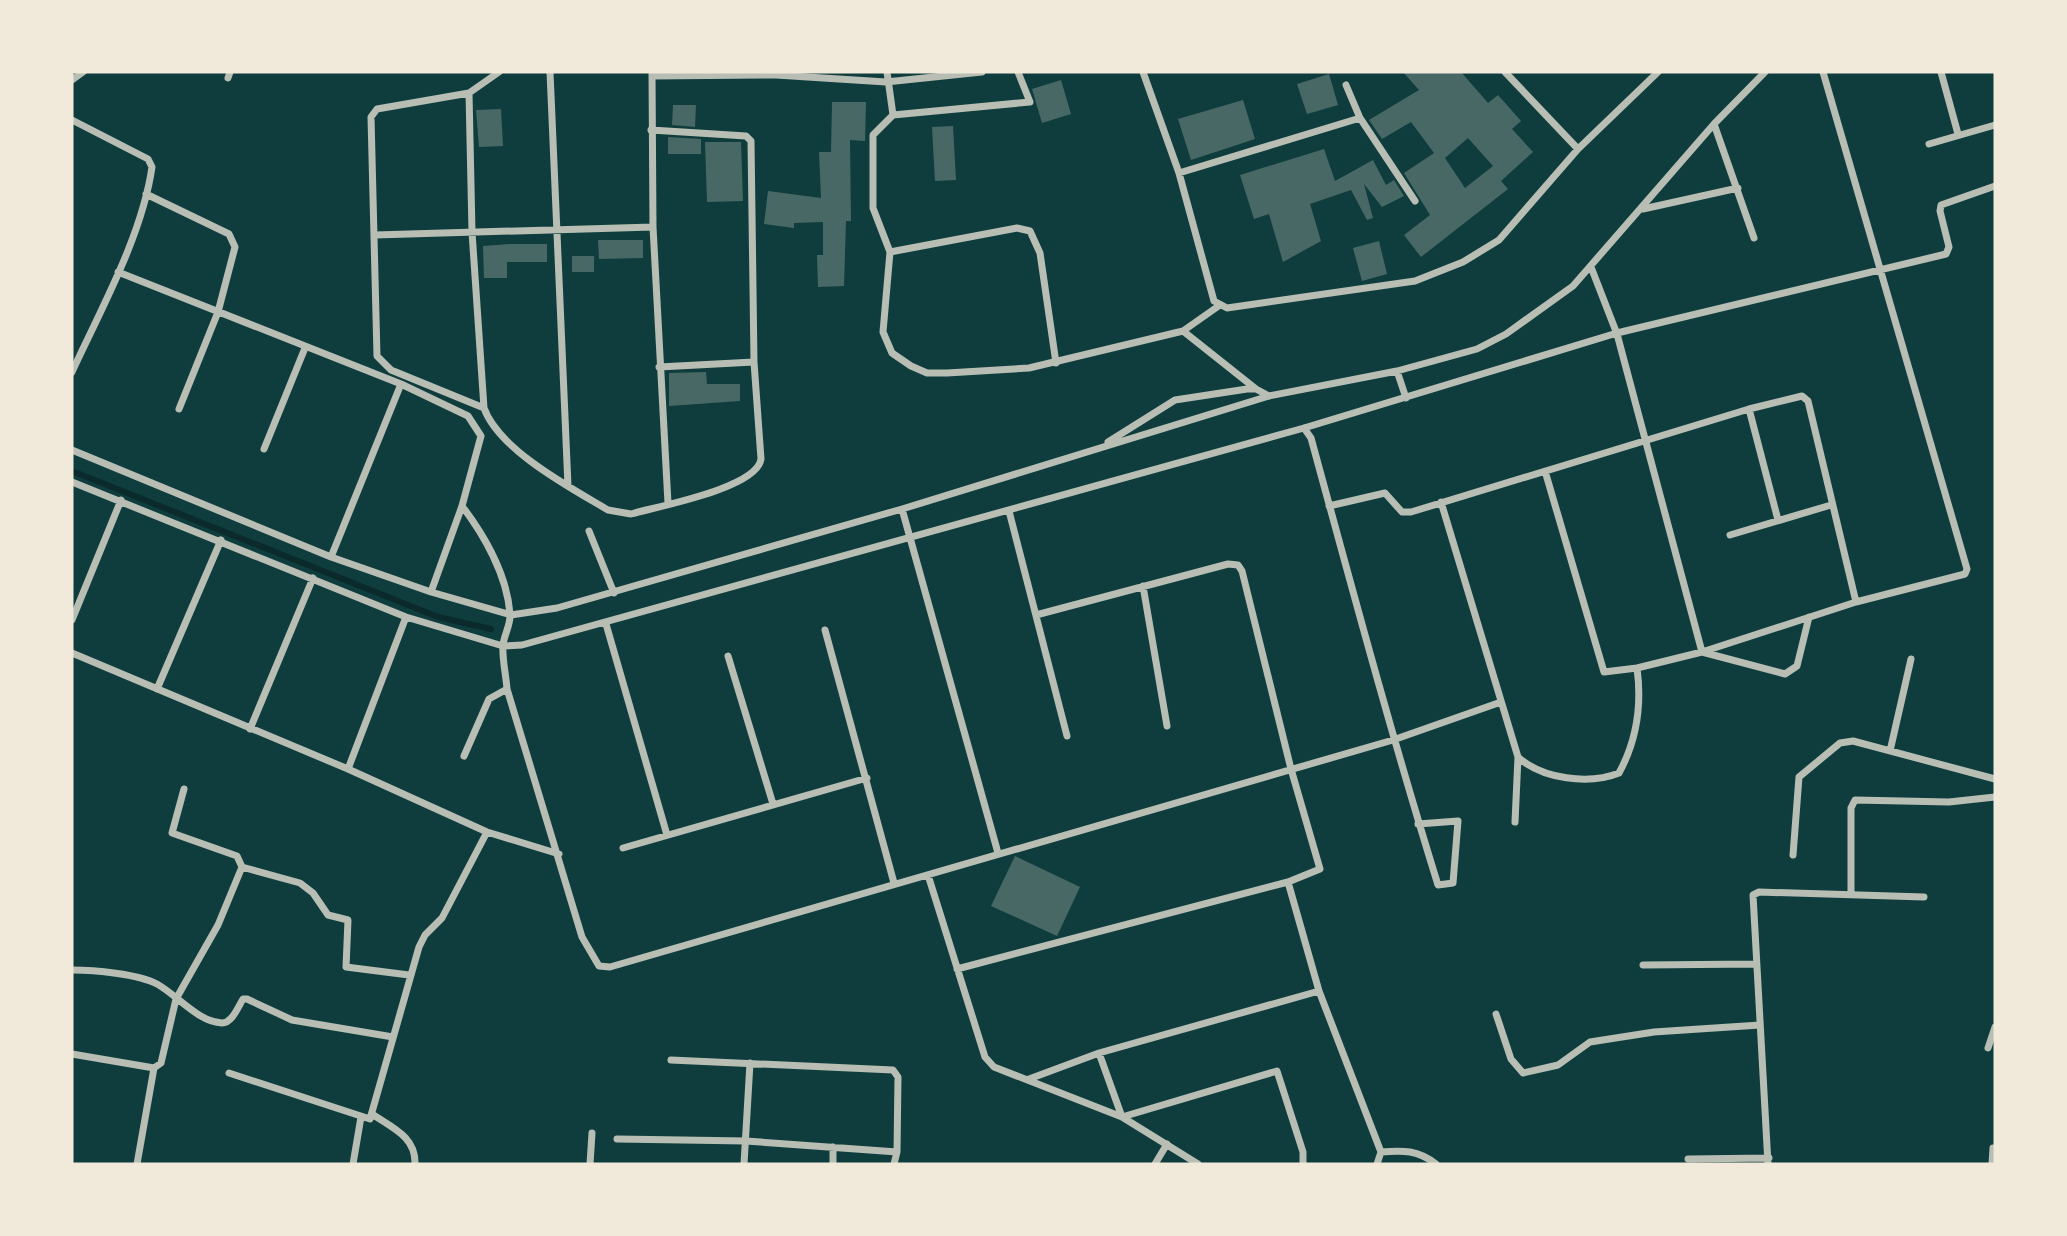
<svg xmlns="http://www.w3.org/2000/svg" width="2067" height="1236" font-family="Ubuntu,sans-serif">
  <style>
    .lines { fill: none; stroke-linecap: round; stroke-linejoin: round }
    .stream { stroke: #0a2a2b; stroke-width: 6 }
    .building { fill: #486865; fill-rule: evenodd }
    .minor { stroke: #b8beb3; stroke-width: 7 }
  </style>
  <rect width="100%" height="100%" fill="#0f3d3e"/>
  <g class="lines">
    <path class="stream" d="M72,471L438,617L491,629"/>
  </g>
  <path class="building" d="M1403,72H1461L1488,103L1498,95L1521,121L1512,129L1533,152L1501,181L1508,189L1421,257L1404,235L1430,215L1404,173L1434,153L1411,122L1382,139L1369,120L1419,90ZM1468,138L1493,166L1465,188L1445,158Z
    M1329,74L1338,105L1307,114L1297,84Z
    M1061,80L1071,114L1042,123L1032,89Z
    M1243,100L1255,139L1191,160L1178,119Z
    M832,102H866L865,141L850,140L851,221H846L844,286L818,287L817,255H823V222L794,223V228L764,224L768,191L821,198L819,152H831Z
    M673,105H696L695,127L672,125Z
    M501,109L503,146L479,147L476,110Z
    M953,126L956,180L935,181L932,127Z
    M668,137L701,139V154H668Z
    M705,142H741L743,201L707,202Z
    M1324,149L1335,181L1373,160L1386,185L1394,180L1404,196L1382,207L1364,184L1373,218L1367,220L1351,190L1310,204L1321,241L1283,262L1269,214L1254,219L1240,175Z
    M598,240H643V258L599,259Z
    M1379,241L1387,274L1362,281L1353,248Z
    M511,244H547V262H507V278H484L483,246Z
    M572,256H594V272H572Z
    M706,372L707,384H740V401L669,406V373Z
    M1015,856L1080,887L1057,936L991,906Z"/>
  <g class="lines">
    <path class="minor" d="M550,72L568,486
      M652,72L653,227L668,503
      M887,72L893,115
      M1143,72L1179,173L1214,301L1227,308L1415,281L1463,262L1499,240L1578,149L1658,72
      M1505,72L1578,149
      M1941,72L1958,134
      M652,76L776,75L886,82L982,72
      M228,78L230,72
      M72,80L83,72
      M1346,85L1360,118L1415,201
      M469,93L472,232L484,408C499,450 571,488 608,510L631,514C659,506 757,488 761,459L754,362L751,141L746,136L651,130
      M893,115L873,135V208L890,252L883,332L892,353L911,366L927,373H947L1029,368L1183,331L1256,389
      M893,115L1030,102L1018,72
      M72,120L148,159L152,167C142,236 101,309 72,372
      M1714,124L1754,238
      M1929,144L1995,125
      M1179,173L1360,118
      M146,194L229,234L235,247L218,312L179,409
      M1643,209L1738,188
      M375,235L653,227
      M890,252L1017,228L1030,231L1040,253L1056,363
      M1591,267L1617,334L1702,652L1785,674L1797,666L1809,617
      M118,272L401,384L468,416L481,436L462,506L431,592
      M1183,331L1220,305
      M659,367L754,362
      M1397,371L1406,398
      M484,408L391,370L377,356L371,117L377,109L469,93L499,72
      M1749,409L1778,520
      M1304,428L1311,438C1352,588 1392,737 1438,885L1453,883L1458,821L1418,824
      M1108,442L1175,400L1247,389H1256L1269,396
      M264,449L305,348
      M72,450L331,557L431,592L511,615L557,608L902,509L1269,396L1397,371L1477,349L1506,334L1573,286L1714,124L1765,72
      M1545,471L1604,672L1637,668L1702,652L1856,602L1965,574L1967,569L1823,72
      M72,482L406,617L503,646L522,645L1304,428L1617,333L1946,254L1949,247L1940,211L1941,205L1995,186
      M1441,502L1518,757C1542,779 1589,785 1619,773C1637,740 1642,705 1637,668
      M462,506C484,535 507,575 510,614C511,624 504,635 503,645C502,659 506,675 507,689L582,937L599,966L610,967L1393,740L1501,702
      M1329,506L1385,493L1402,512H1411L1749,409L1802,396L1808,401L1856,602
      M902,509L998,853
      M1009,511L1067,736
      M589,531L614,593
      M1730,535L1831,505
      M331,557L401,384
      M1143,586L1167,726
      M72,620L121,500
      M606,624L667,835
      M825,630L894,883
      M72,653L348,769L487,832L559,854
      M728,656L773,804
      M157,689L221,540
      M250,729L313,578
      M1890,751L1911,659
      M464,756L489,699L507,689
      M348,769L406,617
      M1515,822L1518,757
      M623,848L867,778
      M1793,855L1799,777L1840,743L1853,741L1995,779
      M242,867L300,883L313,893L328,915L348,920L346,967L409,975
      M928,875L985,1057L994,1067L1122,1117L1198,1164
      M1288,882L1319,991L1381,1152L1377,1164
      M1851,892V808L1855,800L1949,802L1995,797
      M1643,965L1756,964
      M957,969L1288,882L1320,869L1291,769L1242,571L1238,565L1228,564L1036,615
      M72,970C94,970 138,974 157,984C177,995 198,1022 222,1023C232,1023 238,1007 243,999H247L292,1020L393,1037
      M1496,1014L1511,1059L1523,1073L1558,1065L1590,1042L1654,1032L1760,1025
      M1988,1048L1995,1027
      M1099,1053L1122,1117L1277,1071L1303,1152V1164
      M72,1054L154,1068L161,1063L176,999L218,925L242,867L237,856L172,833L184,789
      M229,1073L370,1119L419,947L425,935L442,918L487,832
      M1029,1079L1099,1053L1319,991
      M372,1114C393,1128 416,1137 415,1164
      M617,1139L746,1141L897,1152L898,1077L893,1070L671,1060
      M1381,1152C1403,1150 1418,1150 1436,1164
      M1688,1159L1769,1158
      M137,1164L154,1068
      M353,1164L361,1117
      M590,1164L592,1133
      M744,1164L750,1063
      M833,1164V1147
      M894,1164L897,1152
      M1155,1164L1167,1144
      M1768,1164L1753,895L1759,892L1924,897
      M1992,1164L1993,1148"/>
  </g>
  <rect width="2067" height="1236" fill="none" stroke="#f1e9da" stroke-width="147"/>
</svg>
